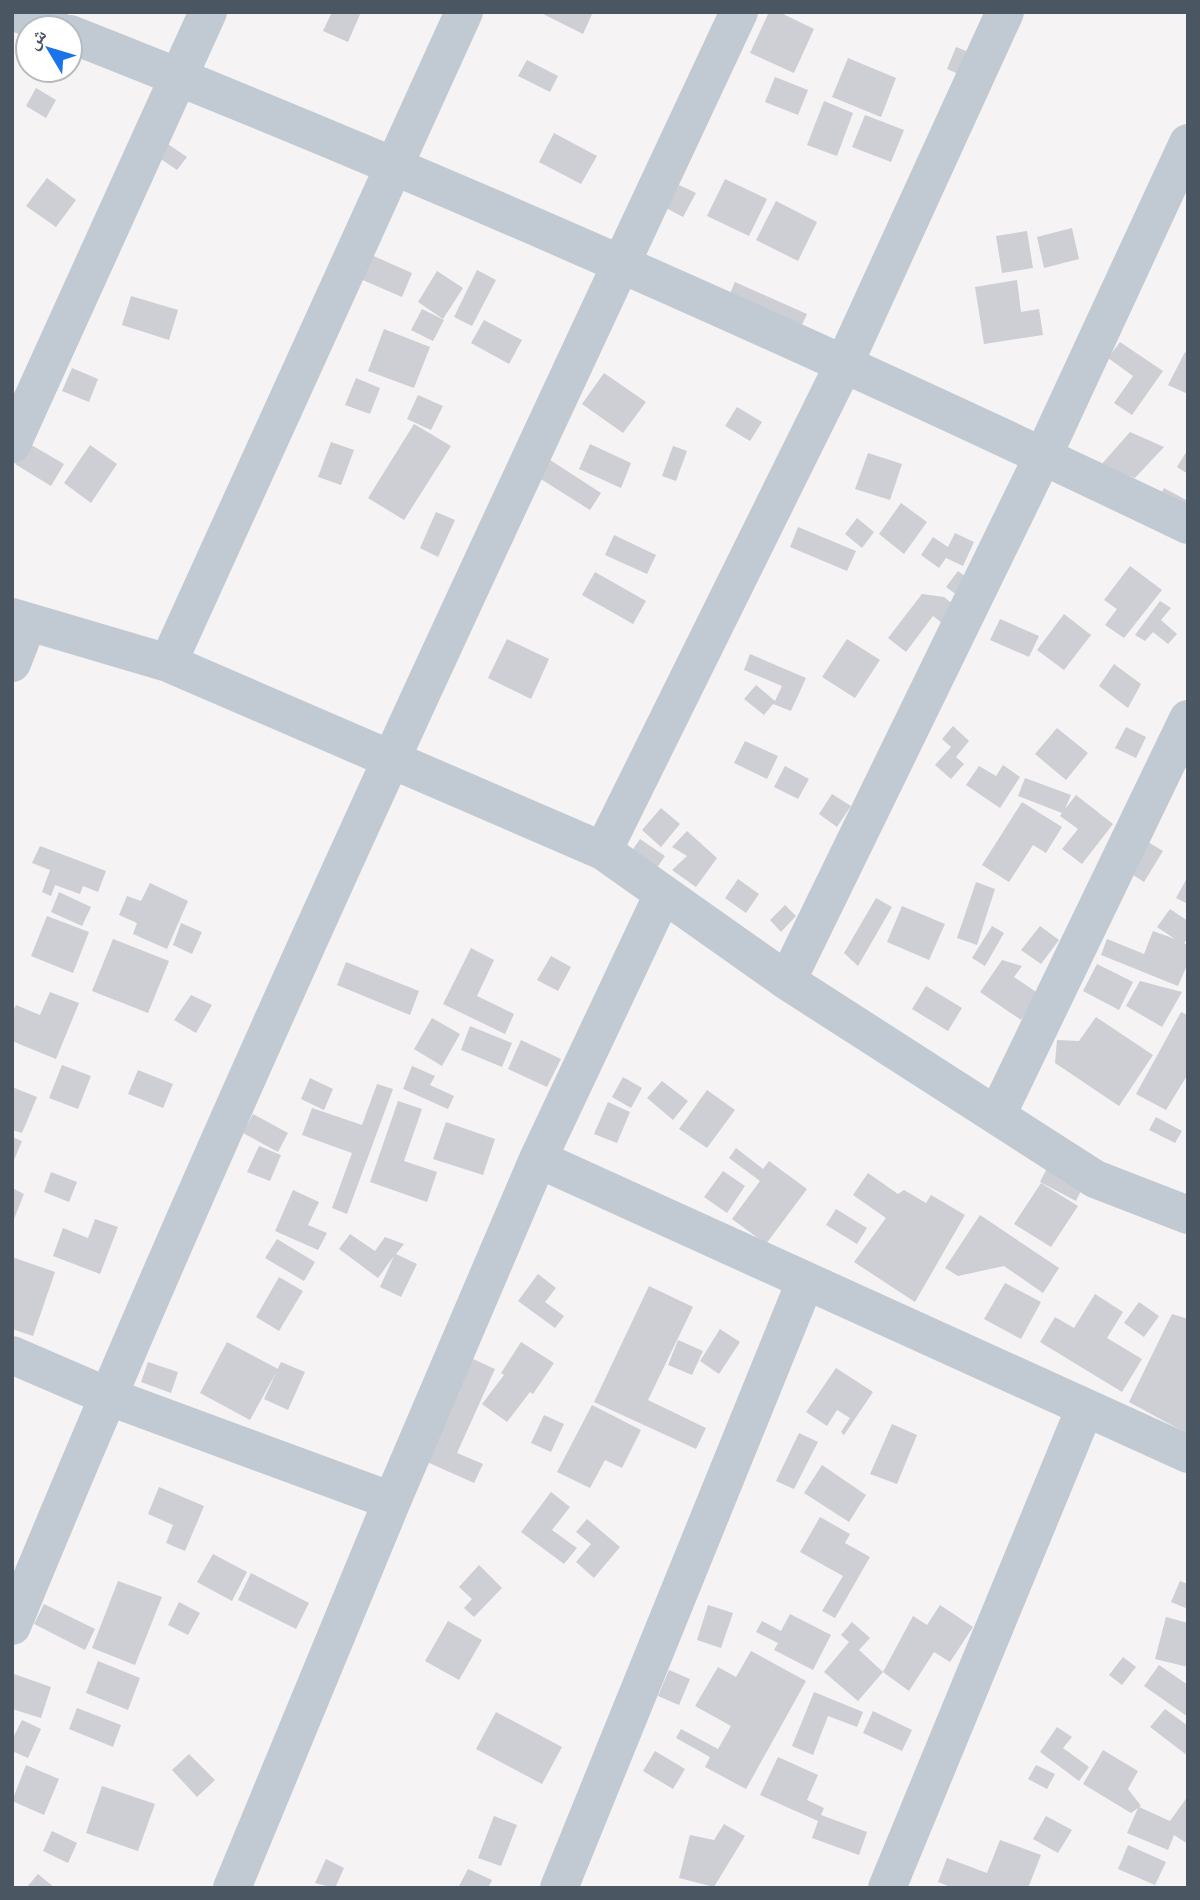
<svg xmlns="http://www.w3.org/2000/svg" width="1200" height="1900" font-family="'Open Sans','Noto Naskh Arabic',sans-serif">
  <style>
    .building { fill: #cdcfd5 }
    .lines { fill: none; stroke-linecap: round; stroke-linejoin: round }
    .minor { stroke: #c1cad2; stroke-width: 38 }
  </style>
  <rect width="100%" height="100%" fill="#f5f3f3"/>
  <path class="building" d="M332,12H361L348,42L323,31Z
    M539,12H593L583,34Z
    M769,12H779L814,29L794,73L750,53Z
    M956,47L984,58L975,81L947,69Z
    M848,58L896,78L881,117L832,97Z
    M527,60L558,76L550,92L518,76Z
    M775,77L808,90L798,115L765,102Z
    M36,88L56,100L46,118L26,106Z
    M824,101L853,113L837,156L807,145Z
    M865,115L904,130L891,162L852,147Z
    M554,133L597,156L581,184L539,162Z
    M162,140L187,157L177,170L152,153Z
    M47,178L76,200L56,227L26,206Z
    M725,179L767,199L749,236L707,216Z
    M679,185L696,193L683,217L666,208Z
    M776,201L817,222L798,261L756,240Z
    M1072,228L1079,259L1044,268L1037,237Z
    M1027,231L1033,268L1002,273L996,236Z
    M369,254L412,273L402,297L358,278Z
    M477,270L496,280L472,326L454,317Z
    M437,271L463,288L443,319L418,302Z
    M1017,280L1021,312L1039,309L1043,335L984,344L975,287Z
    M735,282L807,314L796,338L724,307Z
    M131,296L178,310L169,340L122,325Z
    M422,309L444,320L433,341L411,330Z
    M484,320L522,340L509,364L471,343Z
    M384,329L430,347L414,388L368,371Z
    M1120,342L1163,371L1132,415L1114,403L1133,376L1108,358Z
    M1185,352L1188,354V394L1168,385Z
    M72,368L98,379L89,402L62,391Z
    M604,373L646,402L623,433L582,404Z
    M356,378L380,388L370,414L345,405Z
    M418,395L443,406L431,430L407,419Z
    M737,407L762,422L750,441L725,426Z
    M414,424L451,446L404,520L368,498Z
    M1130,432L1164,447L1135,478L1100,466Z
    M331,442L354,450L341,485L318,477Z
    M28,443L64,464L51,486L15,464Z
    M590,444L631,463L621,488L579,469Z
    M90,445L117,464L91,503L64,483Z
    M673,446L687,451L676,481L662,476Z
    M1188,449V474L1177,467Z
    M868,453L902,464L890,500L855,489Z
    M547,458L601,493L590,510L536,476Z
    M1164,488L1188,501V511L1155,505Z
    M901,503L927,522L904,554L879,534Z
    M436,512L455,520L438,557L420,548Z
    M857,518L874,532L862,548L845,534Z
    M798,527L856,551L847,571L790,547Z
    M955,533L974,542L963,566L946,558L939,568L921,555L933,537L948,547Z
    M614,535L656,555L647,574L605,555Z
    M1130,566L1162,590L1124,638L1105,625L1117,609L1104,600Z
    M958,571L976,584L964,600L946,587Z
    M595,572L646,601L633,624L582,595Z
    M922,594L944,597L960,610L947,627L933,616L906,652L888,638Z
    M1160,601L1171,608L1161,620L1177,634L1168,644L1153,632L1145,641L1135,635Z
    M1064,614L1091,635L1064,670L1037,650Z
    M1000,619L1039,636L1029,657L990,640Z
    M507,639L549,659L531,699L488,678Z
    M847,639L880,660L855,698L822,677Z
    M750,654L806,678L791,711L773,704L764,715L744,699L756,685L775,701L782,686L744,670Z
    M1114,664L1141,684L1128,708L1099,686Z
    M953,726L969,741L956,757L964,764L951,779L935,765L951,747L942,739Z
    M1126,727L1146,737L1136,758L1115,748Z
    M1057,728L1088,753L1066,780L1035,754Z
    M745,741L778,756L767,779L734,763Z
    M1003,765L1020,777L1000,808L966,785L979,766L996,776Z
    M785,766L809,779L798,799L774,787Z
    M1025,778L1071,795L1065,809L1076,795L1113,824L1082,864L1062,849L1078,829L1060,816L1062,813L1018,796Z
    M832,794L851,806L837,827L819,814Z
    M1022,802L1062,827L1046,853L1033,845L1009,882L982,865Z
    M661,808L680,824L661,847L642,830Z
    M687,831L717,858L696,887L672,870L687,856L672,847Z
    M640,839L665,856L654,872L629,855Z
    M1148,842L1163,851L1144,882L1128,872Z
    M40,846L106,871L98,892L83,886L80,894L55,885L51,896L42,892L50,870L32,863Z
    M1188,876V904L1176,898Z
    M738,879L759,894L746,913L725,898Z
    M976,882L995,889L977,945L957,938Z
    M150,883L188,901L167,949L133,934L137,923L119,915L127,896L141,901Z
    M59,892L91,907L82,926L51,912Z
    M876,898L892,907L858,966L844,953Z
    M785,905L796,916L781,932L770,920Z
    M902,906L945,924L929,960L887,942Z
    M1170,909L1188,921V938L1184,943L1188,945V963L1178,986L1101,955L1107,939L1144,954L1153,931L1175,939L1157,927Z
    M47,916L89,932L73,973L31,956Z
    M181,923L202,932L192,954L173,945Z
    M992,926L1004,933L985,966L972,958Z
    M1040,926L1059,940L1041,964L1021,950Z
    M113,939L169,961L148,1013L92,991Z
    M471,948L494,960L477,996L514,1014L505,1034L443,1004Z
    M551,956L571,967L558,991L537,980Z
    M1002,960L1022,966L1014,977L1039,994L1021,1020L980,992Z
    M346,962L419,991L410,1015L337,985Z
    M1097,964L1133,982L1119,1010L1083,991Z
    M1140,981L1182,992L1162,1027L1126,1006Z
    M926,986L962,1008L948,1031L912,1009Z
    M50,992L79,1003L56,1059L12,1041V1013L16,1005L40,1015Z
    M191,995L212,1005L196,1033L174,1020Z
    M1181,1012L1188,1015V1074L1166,1110L1136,1094Z
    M1096,1017L1153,1055L1119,1106L1055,1063L1057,1040L1079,1041Z
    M432,1018L460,1034L442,1066L414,1049Z
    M470,1026L512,1043L502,1067L461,1050Z
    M521,1040L561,1059L547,1087L508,1069Z
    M62,1065L91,1076L78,1109L49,1098Z
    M412,1066L435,1076L430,1085L454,1096L448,1109L403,1089Z
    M138,1070L173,1084L163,1108L128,1094Z
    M623,1077L642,1088L631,1108L612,1097Z
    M310,1078L333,1089L324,1110L301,1099Z
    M662,1081L688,1101L673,1120L647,1098Z
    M377,1084L393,1089L347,1214L332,1208L352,1153L302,1135L312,1108L362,1125Z
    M12,1087L37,1097L22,1133L12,1130Z
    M707,1090L735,1110L707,1148L679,1129Z
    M398,1101L422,1109L404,1161L437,1172L427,1202L370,1182Z
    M608,1102L630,1112L617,1143L594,1134Z
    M253,1114L288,1133L278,1152L243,1133Z
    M1156,1117L1182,1131L1175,1143L1149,1130Z
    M446,1122L495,1139L483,1175L433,1159Z
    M12,1137L22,1141L12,1165Z
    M259,1146L281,1155L270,1181L247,1172Z
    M736,1148L763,1169L769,1161L807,1189L766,1244L732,1219L760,1181L729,1158Z
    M1056,1150L1092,1168L1076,1201L1040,1182Z
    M723,1171L745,1186L727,1213L704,1197Z
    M51,1172L77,1182L69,1202L44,1192Z
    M868,1173L898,1194L904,1190L926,1203L931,1195L965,1215L915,1302L854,1262L886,1218L853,1195Z
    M1041,1183L1078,1206L1051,1247L1014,1224Z
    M12,1188L24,1194L12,1224Z
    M293,1190L319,1202L308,1225L327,1233L318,1250L275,1231Z
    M836,1209L867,1228L857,1244L826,1225Z
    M980,1215L1059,1268L1043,1293L1004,1266L958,1276L945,1268Z
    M95,1219L118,1227L100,1274L53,1256L63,1228L88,1238Z
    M350,1234L375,1251L385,1237L404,1244L396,1254L417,1264L401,1297L380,1287L394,1256L378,1278L339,1249Z
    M277,1239L315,1262L304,1281L265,1258Z
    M12,1257L55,1272L33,1336L12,1329Z
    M538,1274L556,1288L545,1302L564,1316L555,1328L518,1301Z
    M279,1277L303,1291L279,1331L256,1317Z
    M1005,1283L1041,1302L1021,1339L984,1319Z
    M649,1286L693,1307L648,1400L706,1428L696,1449L594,1402Z
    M1095,1294L1123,1312L1107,1338L1142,1359L1122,1392L1040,1342L1055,1317L1074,1328Z
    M1139,1302L1159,1316L1144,1337L1124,1323Z
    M1172,1314L1188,1319V1434L1129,1402Z
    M720,1329L740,1342L719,1374L700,1361Z
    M678,1340L703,1351L692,1375L668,1365Z
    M227,1342L278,1369L250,1420L200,1393Z
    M521,1342L554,1363L533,1394L530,1392L507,1422L482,1404L504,1375L501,1373Z
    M473,1359L495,1369L457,1453L483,1464L474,1483L427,1462Z
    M148,1362L178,1372L171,1393L141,1382Z
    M281,1362L305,1372L288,1410L264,1399Z
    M836,1368L873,1392L844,1435L841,1432L850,1418L837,1410L827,1426L806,1412Z
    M592,1405L641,1430L622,1468L605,1460L590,1488L557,1472Z
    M544,1415L564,1424L551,1452L531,1443Z
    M892,1424L917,1435L897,1484L870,1474Z
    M799,1433L818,1442L794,1489L776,1481Z
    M822,1465L866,1495L849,1522L804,1493Z
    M159,1487L204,1506L185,1551L166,1543L173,1525L148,1514Z
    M551,1492L570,1507L552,1530L577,1548L564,1564L521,1532Z
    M820,1517L850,1534L845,1543L870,1557L835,1618L822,1611L843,1576L800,1552Z
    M587,1519L620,1547L594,1578L576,1562L591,1544L576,1532Z
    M213,1554L247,1572L232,1601L197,1582Z
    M479,1565L502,1588L474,1617L464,1608L472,1599L459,1587Z
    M251,1573L309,1603L296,1629L238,1600Z
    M118,1581L162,1597L135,1665L92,1648Z
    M1180,1581L1188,1584V1609L1171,1602Z
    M179,1602L200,1613L188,1635L168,1625Z
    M44,1604L95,1629L85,1650L34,1624Z
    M708,1605L733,1613L721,1648L697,1640Z
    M940,1605L973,1627L950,1662L934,1652L909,1691L883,1672L913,1616L927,1625Z
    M790,1614L831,1635L813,1670L774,1650L778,1643L756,1632L762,1621L781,1631Z
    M1166,1617L1188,1623V1667L1155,1659Z
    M448,1621L482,1640L459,1680L425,1661Z
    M852,1622L870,1638L859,1650L883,1672L858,1701L824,1672L849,1642L841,1635Z
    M751,1651L806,1681L746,1789L705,1767L710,1757L676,1738L681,1729L718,1749L731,1726L695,1706L718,1667L736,1677Z
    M1123,1657L1136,1667L1122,1685L1109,1675Z
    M98,1661L140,1678L128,1710L86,1693Z
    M1159,1665L1188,1685V1717L1144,1686Z
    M669,1670L690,1679L679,1705L658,1696Z
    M14,1674L51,1687L41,1718L12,1709Z
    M814,1692L863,1712L857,1727L828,1716L813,1755L792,1746Z
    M77,1708L121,1725L113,1747L69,1729Z
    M1165,1709L1188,1726V1756L1150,1727Z
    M873,1711L912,1730L902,1751L863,1733Z
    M496,1712L562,1747L542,1784L476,1749Z
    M22,1720L41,1729L28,1758L12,1751V1740Z
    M1057,1727L1072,1737L1063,1748L1089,1767L1079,1781L1040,1752Z
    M1103,1750L1138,1771L1128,1789L1141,1806L1139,1807L1170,1821L1188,1796V1844L1174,1835L1168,1850L1127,1833L1138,1808L1131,1813L1083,1784Z
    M655,1751L685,1769L673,1789L643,1771Z
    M189,1754L215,1780L197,1797L172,1770Z
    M778,1757L818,1775L807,1800L824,1808L821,1815L867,1832L859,1855L812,1838L818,1821L760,1795Z
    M26,1765L59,1779L44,1815L12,1801Z
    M1036,1765L1055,1774L1047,1789L1028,1779Z
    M102,1786L155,1804L138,1851L86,1833Z
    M494,1816L517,1825L501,1866L478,1858Z
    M1046,1816L1072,1830L1058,1853L1033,1839Z
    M724,1824L745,1836L714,1887L679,1878L690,1835L714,1840Z
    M52,1831L77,1843L68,1863L43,1851Z
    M1000,1840L1041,1855L1028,1888H953L938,1882L947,1858L987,1873Z
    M1128,1845L1166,1862L1155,1885L1118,1869Z
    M326,1859L344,1868L335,1888L315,1883Z
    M468,1869L492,1880L488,1888H458Z
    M38,1874L55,1888H26Z"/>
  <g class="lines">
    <path class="minor" d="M15,12L55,28
      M70,34C449,183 820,349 1188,525
      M12,444L208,12
      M12,617L168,663L603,851L787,981L1095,1179L1188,1215
      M12,663L28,622
      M168,663L464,12
      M603,851L844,364L1005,12
      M787,981L1043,456L1188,143
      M997,1115L1188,719
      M538,1159L1188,1454
      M12,1355L107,1396L392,1501
      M12,1626C236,1081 489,546 739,12
      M232,1888L392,1501L538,1159L663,894
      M559,1888L805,1282
      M887,1888L1085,1408"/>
  </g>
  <rect width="1200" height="1900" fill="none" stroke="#4a5661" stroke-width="28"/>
  <g transform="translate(49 49) rotate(308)"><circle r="33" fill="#ffffff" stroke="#b7bbc0" stroke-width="2"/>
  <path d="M0-5L12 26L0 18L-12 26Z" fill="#1a73e8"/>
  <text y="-10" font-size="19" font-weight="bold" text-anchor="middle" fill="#4a5661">ش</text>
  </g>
</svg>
